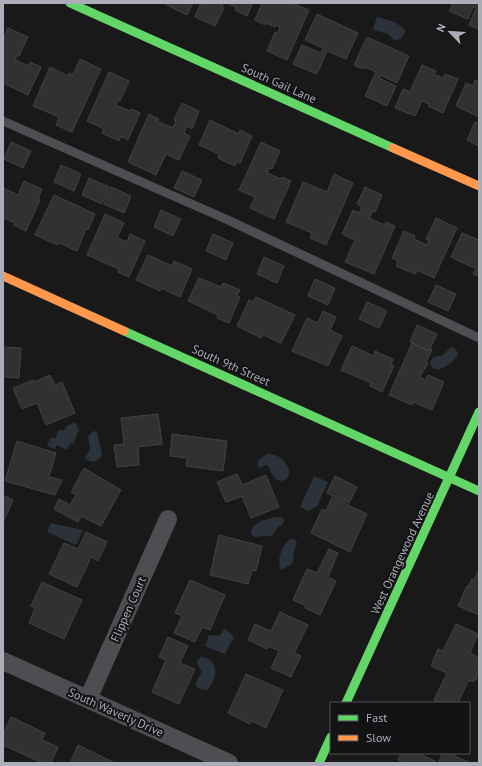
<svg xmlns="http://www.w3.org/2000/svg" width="482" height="766" font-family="'PT Sans',sans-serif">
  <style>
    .water { fill: #2c323a }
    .building { fill: #313131; stroke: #414245 }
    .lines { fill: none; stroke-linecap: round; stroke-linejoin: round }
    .lane { stroke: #4d4e52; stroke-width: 9 }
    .street { stroke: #4d4e52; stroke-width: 18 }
    .fast { stroke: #63d668; stroke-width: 9 }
    .slow { stroke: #ff974d; stroke-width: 9 }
    .labels { text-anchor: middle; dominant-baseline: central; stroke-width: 4; stroke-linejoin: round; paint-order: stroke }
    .street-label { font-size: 12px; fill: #abadb9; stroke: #131315 }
  </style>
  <rect width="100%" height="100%" fill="#191919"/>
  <path class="water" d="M377,17L395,22L406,30L401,39L394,40L388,34L373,30Z
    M453,347L457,351L458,355C454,361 445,369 438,369C432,370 428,363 432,359C435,355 439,357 443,355C447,352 448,348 453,347Z
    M75,422L79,430L73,444L70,443L67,450L57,445L55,449L47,446L51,437L55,439L59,429L64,431L67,426Z
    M96,431L97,432L102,454L101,457L94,462L87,460L85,457L90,449L88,437L92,432Z
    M267,454C274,454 279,456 284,461C298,476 281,487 274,477C271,474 270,469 268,466C264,464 262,467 259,469L257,462L262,457Z
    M314,476L328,482L317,506L309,511L300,507Z
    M275,517H280L283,518L284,520L283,524L277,528L273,535L270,536H264L256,537L253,536L251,533V530L254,525L261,521Z
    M51,523L83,530L76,545L47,532Z
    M290,539C294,539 295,539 297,543L294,552L293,562L292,564L281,570C276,561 282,545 290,539Z
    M225,628L234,637L225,654L205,646L209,635L219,636Z
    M201,657C221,658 217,681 207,690C202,690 197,688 195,684L202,671C197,666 195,661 201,657Z"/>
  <path class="building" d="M166,3H193L187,15L165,4Z
    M201,3H223L222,7L224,8L215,26L195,17Z
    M227,3H253L247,16L235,10L237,8Z
    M262,3H292L309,10L287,60L267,51L275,32L278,33L280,27L276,25L275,27L265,23V25L255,20Z
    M453,3H479V29L469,25L476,8L473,7L468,19L449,11Z
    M317,14L358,33L346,59L327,51L317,74L293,64L302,45L321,53L323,48L305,40Z
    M8,28L28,37L19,56L17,55L15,60L29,66L30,62L41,67L28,95L3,83V40Z
    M367,37L409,56L397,83L380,75L379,78L396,86L387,106L365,96L376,72L365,67L363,69L354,65Z
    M80,59L101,69L72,132L56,125L59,117L33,106L50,67L68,76L69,73L73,75Z
    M422,65L436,71L434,74L443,78L445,74L458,79L443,113L428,106L429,104L422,101L415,116L395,108L403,89L410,92Z
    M109,72L129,81L120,101L118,100L116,105L130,111L131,109L140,113L128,140L121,136L119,141L102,133L104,129L87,121Z
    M475,80L479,82V117L456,106L466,83L473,86Z
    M182,103L199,111L192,129L187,126L184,133L190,136L179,160L166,154L156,175L128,162L149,114L159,119L157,121L173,128L176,121L174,120Z
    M210,120L239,134L240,130L252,136L240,163L237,161L235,166L218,158L219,154L199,145Z
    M479,120V146L467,140L475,122L478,123Z
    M11,142L31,151L23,168L4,159Z
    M261,142L280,151L272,169L269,168L267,173L281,179L282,177L291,181L274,219L250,208L255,197L239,190Z
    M61,165L81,174L74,191L54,182Z
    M182,171L202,180L194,197L174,188Z
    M334,174L353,183L326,245L310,238L312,233L286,222L303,182L327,192Z
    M89,178L109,187L102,204L82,195Z
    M24,181L42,189L38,199L40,200L26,231L14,225L15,223L3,218V188L18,195Z
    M111,187L131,196L124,213L104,204Z
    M365,187L382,195L375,212L373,211L369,218L385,225L386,222L395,226L374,274L345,262L355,240L342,234L353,210L359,213L362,207L357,204Z
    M54,195L95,214L88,230L86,229L77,251L59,243L58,245L35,235Z
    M161,210L181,219L173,236L154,227Z
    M105,214L124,223L117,238L127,242L130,234L145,241L129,277L118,272L119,269L87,255Z
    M436,218L457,228L434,278L417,270L415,274L396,266L398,261L392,258L404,231L415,236L414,239L427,245L429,240L426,239Z
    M462,233L479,240V276L473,274L476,269L451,257Z
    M213,234L233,243L226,260L206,251Z
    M148,255L172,266L174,261L192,269L180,297L161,288L160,291L136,280Z
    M264,257L284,266L277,283L257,274Z
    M199,278L221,287L223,283L240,290L237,296L240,297L229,323L217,318L218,315L188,301Z
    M315,279L335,288L328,305L308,296Z
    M436,285L456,294L448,311L428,302Z
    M256,297L295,315L281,343L263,335L261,338L237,326L249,300L253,302Z
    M367,302L387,311L379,328L359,319Z
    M323,311L336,317L330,330L342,336L328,366L292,351L307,318L318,323Z
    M417,325L437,334L429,351L410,342Z
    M412,343L429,351L430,349L432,350L426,362L428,363L423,372H422L420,377L425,380L428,375L444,382L432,410L413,402L412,405L389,395Z
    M352,346L374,356L375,351L393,359L391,365L394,366L382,392L370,386L371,383L341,370Z
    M3,347L21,348L19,378L3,377Z
    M50,375L55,385L62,382L75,413L46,425L37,403L22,409L13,388L33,380L34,382Z
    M158,414L162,444L138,447L139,465L117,467L114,445L124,444L121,418Z
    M172,434L227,441L223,471L186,466L187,458L170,456Z
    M17,441L56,453L49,477L62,480L55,495L5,481Z
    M84,468L121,490L101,526L81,516L78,522L54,509L59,499L70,505L76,495L71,492Z
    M237,474L242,485L266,475L279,507L251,518L242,496L226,502L217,482Z
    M335,476L357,487L349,503L327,493Z
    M3,495L13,500L3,523Z
    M332,497L367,514L350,552L311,533L322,509L326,511Z
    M86,532L107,542L98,561L91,557L77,587L49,574L64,543L78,549Z
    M219,535L262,546L256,571L252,570L248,584L210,575Z
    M329,549L338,553L328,577L336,581L320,615L305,608L306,606L293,600L307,569L317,573Z
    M479,570V615L458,606L467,586L468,587L472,579L474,580Z
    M190,580L225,595L210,630L202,627L195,642L174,633L182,616L175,613Z
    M42,582L82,600L64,639L29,623L35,608L31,606Z
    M280,612L308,625L294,653L301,656L291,677L271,668L279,651L268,646L267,649L248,640L255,624L271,631Z
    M456,624L478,634L470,653L479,658V673L476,676L477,679L473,681H468L458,703H441L434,700L447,673L431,666L438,649L443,651Z
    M168,637L188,646L180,663L195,669L179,704L152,692L166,660L159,657Z
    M246,674L283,690L266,728L252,721L250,724L228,713Z
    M11,717L45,733L42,740L58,747L51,763H42L3,745V735Z
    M78,745L115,763H70Z
    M401,753H418L435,761L434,763H403V762L398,760Z
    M443,753H449L470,763H438Z"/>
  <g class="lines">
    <path class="lane" d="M3,121L228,220L479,338"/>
    <path class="street" d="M3,661L229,763
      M88,699L168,519"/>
    <path class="fast" d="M70,3L393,148
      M124,331L479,491
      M346,703L479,412
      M319,763L331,737"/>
    <path class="slow" d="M393,148L479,186
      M3,276L124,331"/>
  </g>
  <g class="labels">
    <g class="street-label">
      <text transform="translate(279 83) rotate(24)">South Gail Lane</text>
      <text transform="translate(231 365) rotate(24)">South 9th Street</text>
      <text transform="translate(402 553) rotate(-65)">West Orangewood Avenue</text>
      <text transform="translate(128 609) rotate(-66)">Flippen Court</text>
      <text transform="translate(116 712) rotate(24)">South Waverly Drive</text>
    </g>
  </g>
  <rect width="482" height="766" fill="none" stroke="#abadb9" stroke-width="8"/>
  <rect x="330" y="702" width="140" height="52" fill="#131315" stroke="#505157"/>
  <rect x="338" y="715" width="20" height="6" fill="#63d668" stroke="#505157"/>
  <text x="366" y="722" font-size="12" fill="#abadb9">Fast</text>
  <rect x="338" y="735" width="20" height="6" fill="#ff974d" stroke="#505157"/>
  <text x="366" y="742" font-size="12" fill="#abadb9">Slow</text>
  <g transform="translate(450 32) rotate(295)" stroke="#131315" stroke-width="3" paint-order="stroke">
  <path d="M0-3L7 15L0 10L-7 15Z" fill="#abadb9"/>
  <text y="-6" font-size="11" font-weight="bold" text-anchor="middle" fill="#abadb9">N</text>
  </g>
</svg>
